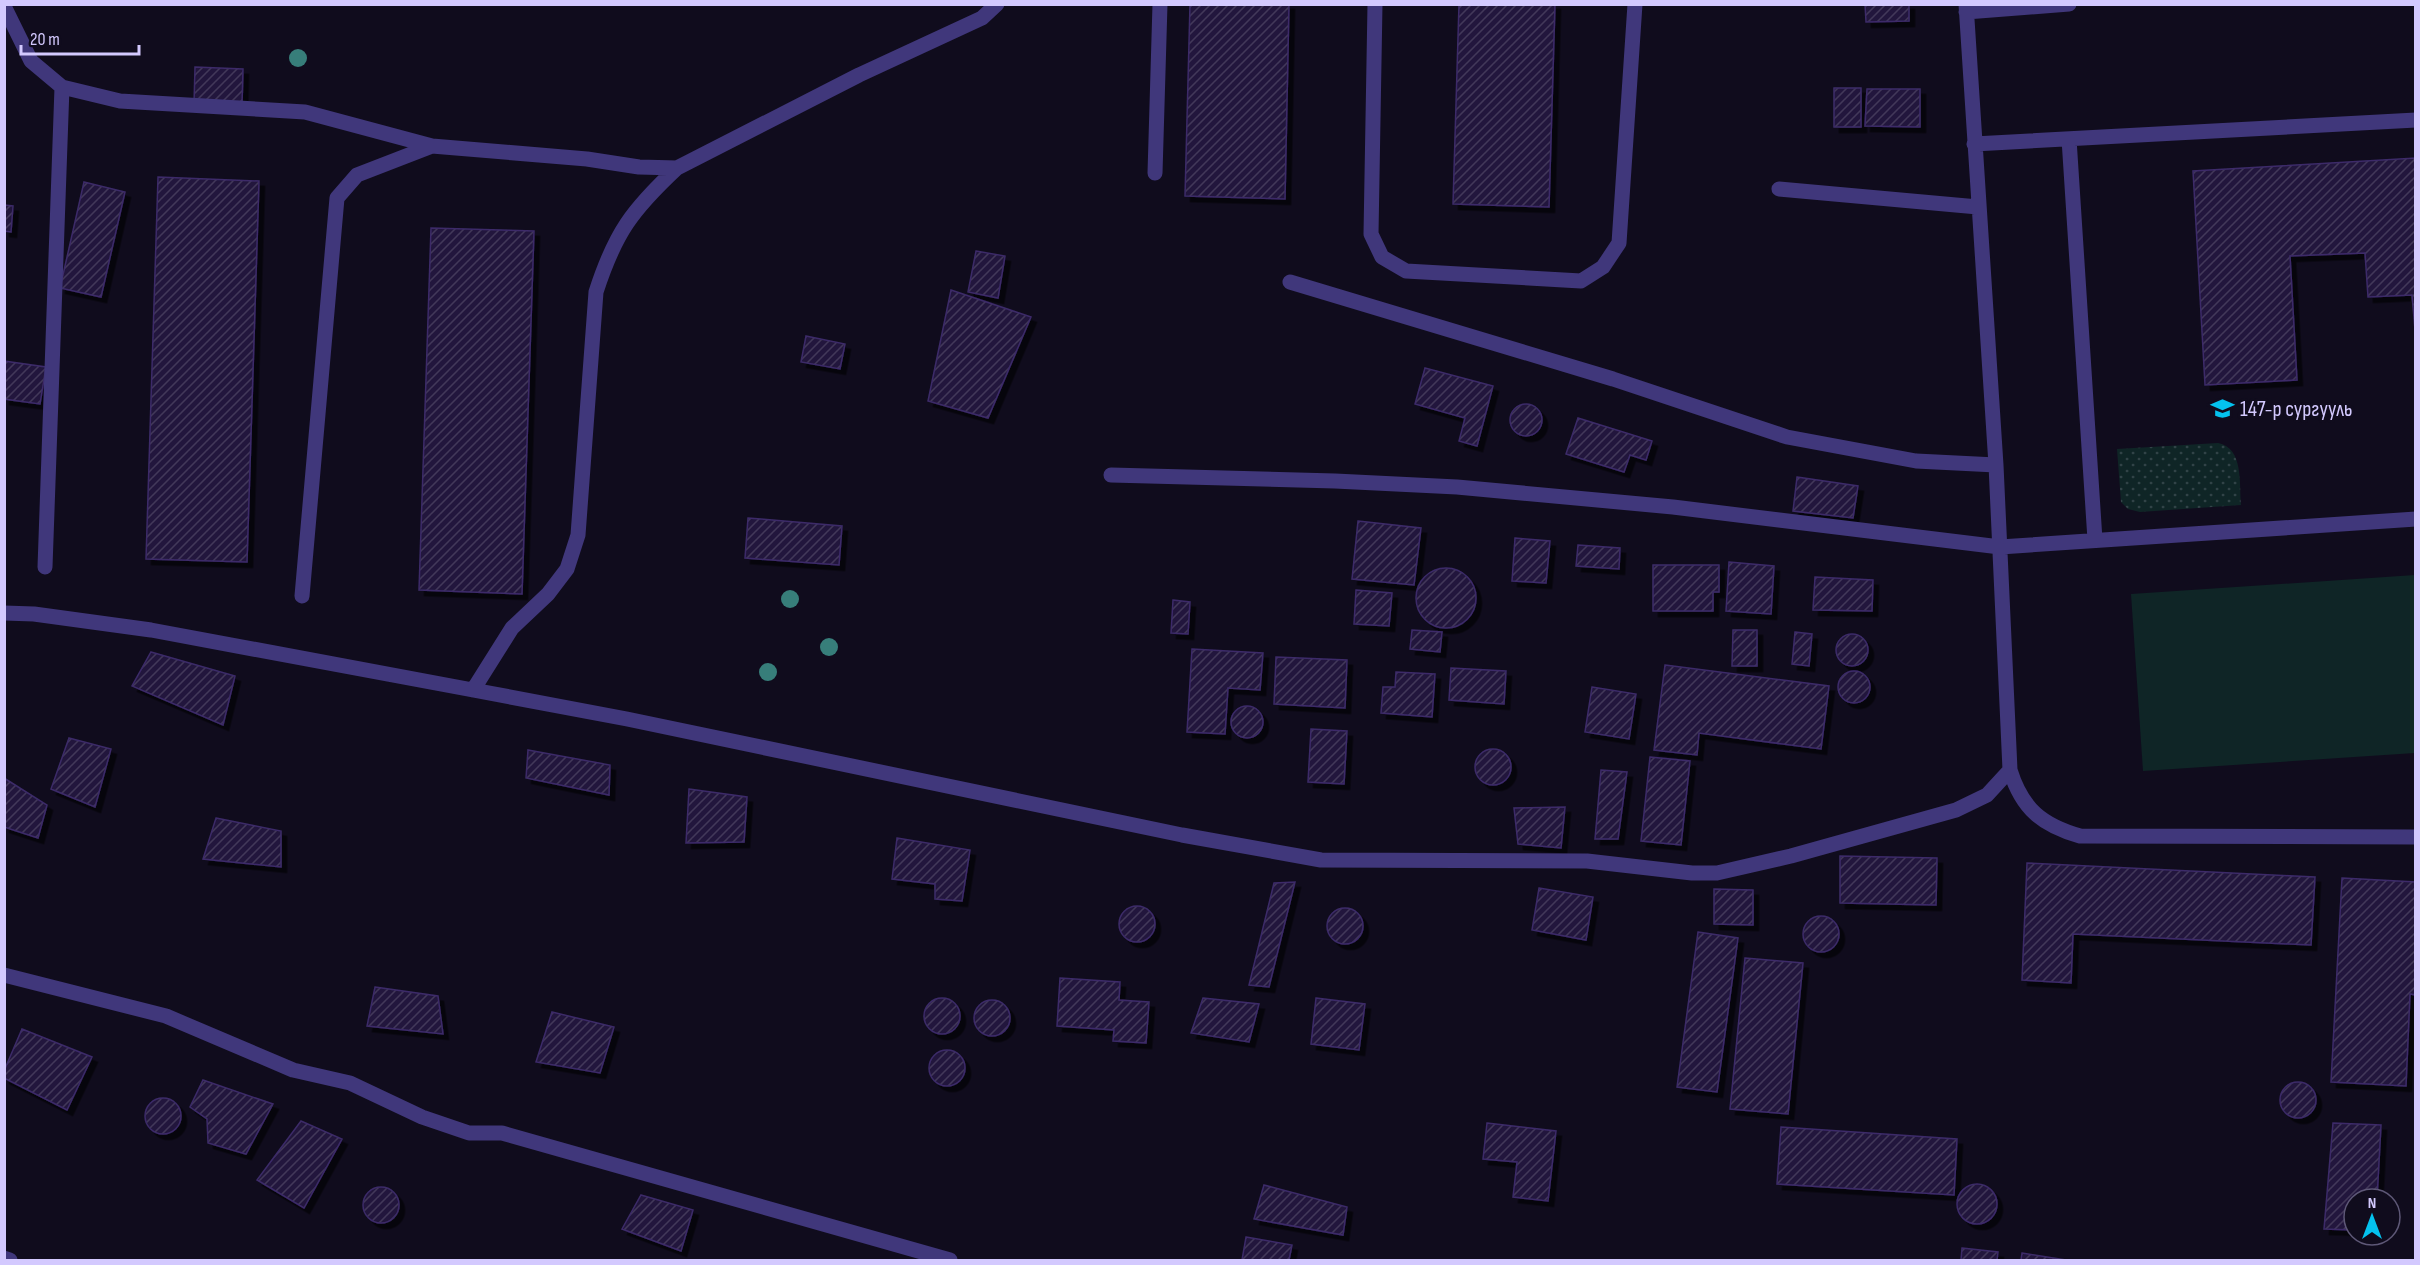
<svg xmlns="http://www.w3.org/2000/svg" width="2420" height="1265" font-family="'Sofia Sans Condensed',sans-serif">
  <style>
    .grass { fill: url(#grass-dots) }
    .garden { fill: #0f2526 }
    .building { fill: url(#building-hatch); stroke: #3c2b69; stroke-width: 1.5; filter: url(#shadow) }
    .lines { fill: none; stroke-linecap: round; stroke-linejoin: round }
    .minor { stroke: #40377b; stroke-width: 15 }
    .tree { fill: #377e7a }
    .labels { text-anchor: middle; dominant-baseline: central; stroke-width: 6; stroke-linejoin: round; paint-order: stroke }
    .poi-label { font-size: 22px; fill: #d3c9fe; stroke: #100c1d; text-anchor: start }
  </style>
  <defs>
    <pattern id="grass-dots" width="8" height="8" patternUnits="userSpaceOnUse" patternTransform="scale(1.5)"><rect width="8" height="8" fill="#0f2526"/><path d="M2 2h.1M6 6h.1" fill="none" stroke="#314347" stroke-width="1.8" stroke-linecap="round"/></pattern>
    <pattern id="building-hatch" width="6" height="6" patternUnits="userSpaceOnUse" patternTransform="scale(1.5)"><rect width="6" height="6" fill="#23183d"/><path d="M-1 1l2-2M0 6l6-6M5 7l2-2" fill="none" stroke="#42385a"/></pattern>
    <filter id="shadow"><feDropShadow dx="5.5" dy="5.5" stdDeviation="0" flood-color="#0009"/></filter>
  </defs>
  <rect width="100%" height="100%" fill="#100c1d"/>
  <path class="grass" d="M2218,443C2244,448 2239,484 2241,505L2140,512L2128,509L2121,502L2117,449Z"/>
  <path class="garden" d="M2415,575V753L2143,771L2131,594Z"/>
  <path class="building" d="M1190,4H1289L1285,199L1185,196Z
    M1459,4H1555L1549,207L1453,204Z
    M1865,4H1909V21L1866,22Z
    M195,67L243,69L242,105L194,104Z
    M1834,88H1861V127H1834Z
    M1867,89H1920V127L1865,126Z
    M2416,158V342L2412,295L2368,297L2365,253L2290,256L2297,380L2205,385L2193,171Z
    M158,177L259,181L247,562L146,559Z
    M84,182L125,192L101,297L60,288Z
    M4,205L13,206L11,232L4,231Z
    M431,228L534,231L522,594L419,590Z
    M976,251L1005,256L998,298L968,292Z
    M951,290L1031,317L988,418L928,401Z
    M806,336L845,344L840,369L801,362Z
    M4,361L46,367L40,404L4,399Z
    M1425,368L1493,386L1477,446L1459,441L1465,418L1415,404Z
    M1510 420a16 16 0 1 1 32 0a16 16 0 1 1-32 0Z
    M1578,418L1652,441L1646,460L1630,455L1624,472L1566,454Z
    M1797,477L1858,486L1853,518L1793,511Z
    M748,518L842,526L839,565L745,558Z
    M1358,521L1421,528L1414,585L1352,579Z
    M1515,538L1550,541L1546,583L1512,581Z
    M1578,545L1620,548L1619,569L1576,566Z
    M1729,562L1774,566L1771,614L1726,611Z
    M1653,565H1719V592H1713V611H1653Z
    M1416 598a30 30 0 1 1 60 0a30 30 0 1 1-60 0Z
    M1815,577L1873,580L1872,611L1813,610Z
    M1356,590L1392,593L1389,626L1354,624Z
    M1173,600L1190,602L1188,634L1171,633Z
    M1412,630L1442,632L1440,652L1410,649Z
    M1733,630H1757V666H1732Z
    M1795,632L1812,634L1809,666L1792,664Z
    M1836 650a16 16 0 1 1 32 0a16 16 0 1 1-32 0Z
    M1192,649L1263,653L1260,690L1228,688L1225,734L1187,732Z
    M151,652L235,676L223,725L132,686Z
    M1276,657L1347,660L1345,708L1274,704Z
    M1665,665L1829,686L1821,749L1699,733L1697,755L1654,750Z
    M1451,668L1506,671L1504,704L1449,700Z
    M1838 687a16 16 0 1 1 32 0a16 16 0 1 1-32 0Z
    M1396,672L1435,674L1432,717L1381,713L1383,687H1395Z
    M1592,687L1636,694L1629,739L1585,732Z
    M1231 722a16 16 0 1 1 32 0a16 16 0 1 1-32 0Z
    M1311,729L1347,731L1344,784L1308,782Z
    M69,738L111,749L95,807L51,789Z
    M1475 767a18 18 0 1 1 36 0a18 18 0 1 1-36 0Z
    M528,750L610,765L609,795L526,778Z
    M1650,757L1690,761L1681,845L1641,841Z
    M1601,770L1627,772L1618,839H1595Z
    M4,778L47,805L38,838L4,827Z
    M689,789L747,797L744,842L686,843Z
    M1565,807L1561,848L1518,844L1514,808Z
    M216,818L281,831V867L203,859Z
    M897,838L970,850L962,901L935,899V884L892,879Z
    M1840,856L1937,858L1936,905L1840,903Z
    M2027,863L2315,877L2311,945L2073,934L2071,983L2022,980Z
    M2342,878L2416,882V995L2410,994L2406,1086L2331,1082Z
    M1295,882L1269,987L1249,985L1274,883Z
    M1539,888L1593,897L1586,940L1532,930Z
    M1714,889L1753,890V925L1714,924Z
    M1119 924a18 18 0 1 1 36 0a18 18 0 1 1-36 0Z
    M1327 926a18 18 0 1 1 36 0a18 18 0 1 1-36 0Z
    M1803 934a18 18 0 1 1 36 0a18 18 0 1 1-36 0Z
    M1698,932L1738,938L1717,1092L1677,1087Z
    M1745,958L1803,963L1788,1114L1730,1109Z
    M1060,978L1120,982L1119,1000L1149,1002L1146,1043L1113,1041L1114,1030L1057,1026Z
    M375,987L438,996L443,1034L367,1026Z
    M924 1016a18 18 0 1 1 36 0a18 18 0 1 1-36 0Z
    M1203,998L1259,1004L1249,1042L1191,1033Z
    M1316,998L1365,1004L1359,1050L1311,1044Z
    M974 1018a18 18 0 1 1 36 0a18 18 0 1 1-36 0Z
    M552,1012L614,1027L600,1073L536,1062Z
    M22,1029L92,1057L67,1110L4,1078V1071Z
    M929 1068a18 18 0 1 1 36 0a18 18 0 1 1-36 0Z
    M203,1080L273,1104L246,1154L208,1143L207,1119L190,1107Z
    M2280 1100a18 18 0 1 1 36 0a18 18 0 1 1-36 0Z
    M145 1116a18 18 0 1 1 36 0a18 18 0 1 1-36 0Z
    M301,1121L342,1139L304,1208L257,1180Z
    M1487,1123L1556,1131L1548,1201L1513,1197L1517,1162L1483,1159Z
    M2333,1123L2381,1125L2377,1199H2354V1230L2324,1229Z
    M1781,1127L1957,1139L1954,1195L1777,1184Z
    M1957 1204a20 20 0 1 1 40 0a20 20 0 1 1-40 0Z
    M1264,1185L1347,1207L1343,1235L1254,1219Z
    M363 1205a18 18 0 1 1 36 0a18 18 0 1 1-36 0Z
    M641,1195L693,1210L681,1251L622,1229Z
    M1246,1237L1292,1245L1289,1260H1242Z
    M1962,1248L1998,1252L1997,1260H1961Z
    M2022,1253L2066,1260H2021Z"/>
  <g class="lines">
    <path class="minor" d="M1375,4L1371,234L1382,257L1406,271L1581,281L1603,267L1619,243L1635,4
      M1966,4L1996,465L2010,770C2022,809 2042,825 2080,836L2416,837
      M4,6L31,61L62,87L120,101L305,112L432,146
      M1966,12L2069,4
      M2069,139L2095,540
      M1974,144L2416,120
      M1155,173L1160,4
      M1779,189L1978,207
      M1290,282L1613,379L1787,437L1916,461L1996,465
      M1111,475L1335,481L1457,487L1673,507L2000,547L2416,519
      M45,567L62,87
      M302,596L337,198L357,175L432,146L587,159L639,167L677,168L859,75L982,18L997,4
      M4,613L34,614L151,630L473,690L627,719L1182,835L1321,860L1587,861L1692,873H1717L1791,856L1956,810L1987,795L2010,770
      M473,690L512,628L548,594L567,569L578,535L596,292C615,233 632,210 677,168
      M4,975L166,1016L293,1070L350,1083L422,1117L469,1133H502L950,1260
      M4,1258L10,1260"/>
  </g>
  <g class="tree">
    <circle cx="298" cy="58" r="9"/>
    <circle cx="790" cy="599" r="9"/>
    <circle cx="829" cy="647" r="9"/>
    <circle cx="768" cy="672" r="9"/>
  </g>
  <defs>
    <symbol id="school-bare" viewBox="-9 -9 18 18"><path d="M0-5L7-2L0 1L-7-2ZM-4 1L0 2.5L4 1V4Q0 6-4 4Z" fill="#04c2ee" stroke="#100c1d" stroke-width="2.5" paint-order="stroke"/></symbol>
  </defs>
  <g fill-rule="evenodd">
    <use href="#school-bare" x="2206" y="392" width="33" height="33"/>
  </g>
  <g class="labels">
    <g class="poi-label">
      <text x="2240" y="409">147-р сургууль</text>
    </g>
  </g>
  <rect width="2420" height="1265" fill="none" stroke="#d3c9fe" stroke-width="12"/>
  <g transform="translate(2372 1217)"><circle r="28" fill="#100c1d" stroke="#5e5877" stroke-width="1.5"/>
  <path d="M0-4.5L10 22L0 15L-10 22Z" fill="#04c2ee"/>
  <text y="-9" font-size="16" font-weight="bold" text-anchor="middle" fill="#d3c9fe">N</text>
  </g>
  <path d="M21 45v9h118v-9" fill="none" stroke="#d3c9fe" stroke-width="3"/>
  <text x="30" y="45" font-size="18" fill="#d3c9fe" stroke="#100c1d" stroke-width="4.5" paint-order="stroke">20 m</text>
</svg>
